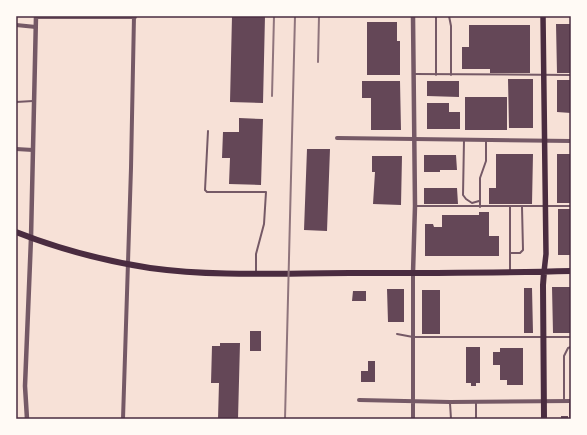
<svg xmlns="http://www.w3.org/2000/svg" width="587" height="435" font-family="'Open Sans',sans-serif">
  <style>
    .building { fill: #644757 }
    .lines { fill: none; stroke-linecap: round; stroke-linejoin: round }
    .service { stroke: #755966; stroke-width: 2 }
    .minor { stroke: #755966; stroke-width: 4 }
    .tertiary { stroke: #755966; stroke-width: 4.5 }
    .secondary { stroke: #4a2c40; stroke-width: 5.5 }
    .primary { stroke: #4a2c40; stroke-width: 6 }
    .rail { stroke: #8f747c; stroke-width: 2 }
    .neatline { fill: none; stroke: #4a2c40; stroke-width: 1.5 }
  </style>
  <rect width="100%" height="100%" fill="#f7e1d7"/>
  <path class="building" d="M232,16H265L263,103L230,102Z
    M367,22H397V41H400V75H367Z
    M556,24H571V73H557Z
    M469,25H530V73H490V69H462V47H469Z
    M508,79H533V128H509Z
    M557,80H571V113L557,112Z
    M362,81H400L401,130H371V98H362Z
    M427,81H459V97L427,96Z
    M465,97H507V130H465Z
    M427,103H449V112H460V129H427Z
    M239,118L263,119L261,185L229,184L230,158H222L223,132H239Z
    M307,149H330L327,231L304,230Z
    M496,154H533L532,204H489V188H496Z
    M557,154H571V203H557Z
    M424,155H456L457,170H440V172H424Z
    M372,156H402L401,205L373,204L375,172H372Z
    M424,188H457L458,204H424Z
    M558,209H571V255H558Z
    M479,212H489V236H499V256H425V224H433L434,227H442V215H479Z
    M552,287H571V333H553Z
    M524,288H532L533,333H524Z
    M387,289H404V322H388Z
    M422,290H440V334H422Z
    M353,291H366V301H352Z
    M250,331H261V351H250Z
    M220,343H240L238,419H218L219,383H211L212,346H220Z
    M466,347H480V383H476V386H471V383H466Z
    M500,348H523V385H507V380H500V365H493V352H500Z
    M368,361H375V382H361V371H368Z
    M561,416H568V419H561Z"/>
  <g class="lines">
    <path class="service" d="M436,16V75
      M449,16L451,26V75
      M414,74L571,75
      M16,102L33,101
      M208,131L205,190L207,192H266L264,224L256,254V272
      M464,140L463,195L466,199L472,203L479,201
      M416,206H571
      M480,207V178L486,161V140
      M510,207V271
      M510,253H520L523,250L522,207
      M397,334L413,337H571
      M564,401V356L568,348L571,347
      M476,402V419
      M570,402V419
      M450,403L451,419"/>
    <path class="minor" d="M36,17H135
      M16,25L36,27
      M337,138L571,141
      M16,149L33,150
      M359,400L450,402L571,401
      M123,419L131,168L134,16
      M413,419V273"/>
    <path class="tertiary" d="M413,16L415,206L413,273
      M27,419L25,386L31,238L36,16"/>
    <path class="secondary" d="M543,16L546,254L544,272"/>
    <path class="primary" d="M16,232C59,249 105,261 150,268C216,277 284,273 350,273C424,273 497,273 571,271
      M544,419L543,285L544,272"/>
    <path class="rail" d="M318,62L319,16
      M272,96L274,16
      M285,419L295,16"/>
  </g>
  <rect width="587" height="435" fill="none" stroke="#fffaf5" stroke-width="34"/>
  <rect x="17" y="17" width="553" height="401" class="neatline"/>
</svg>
